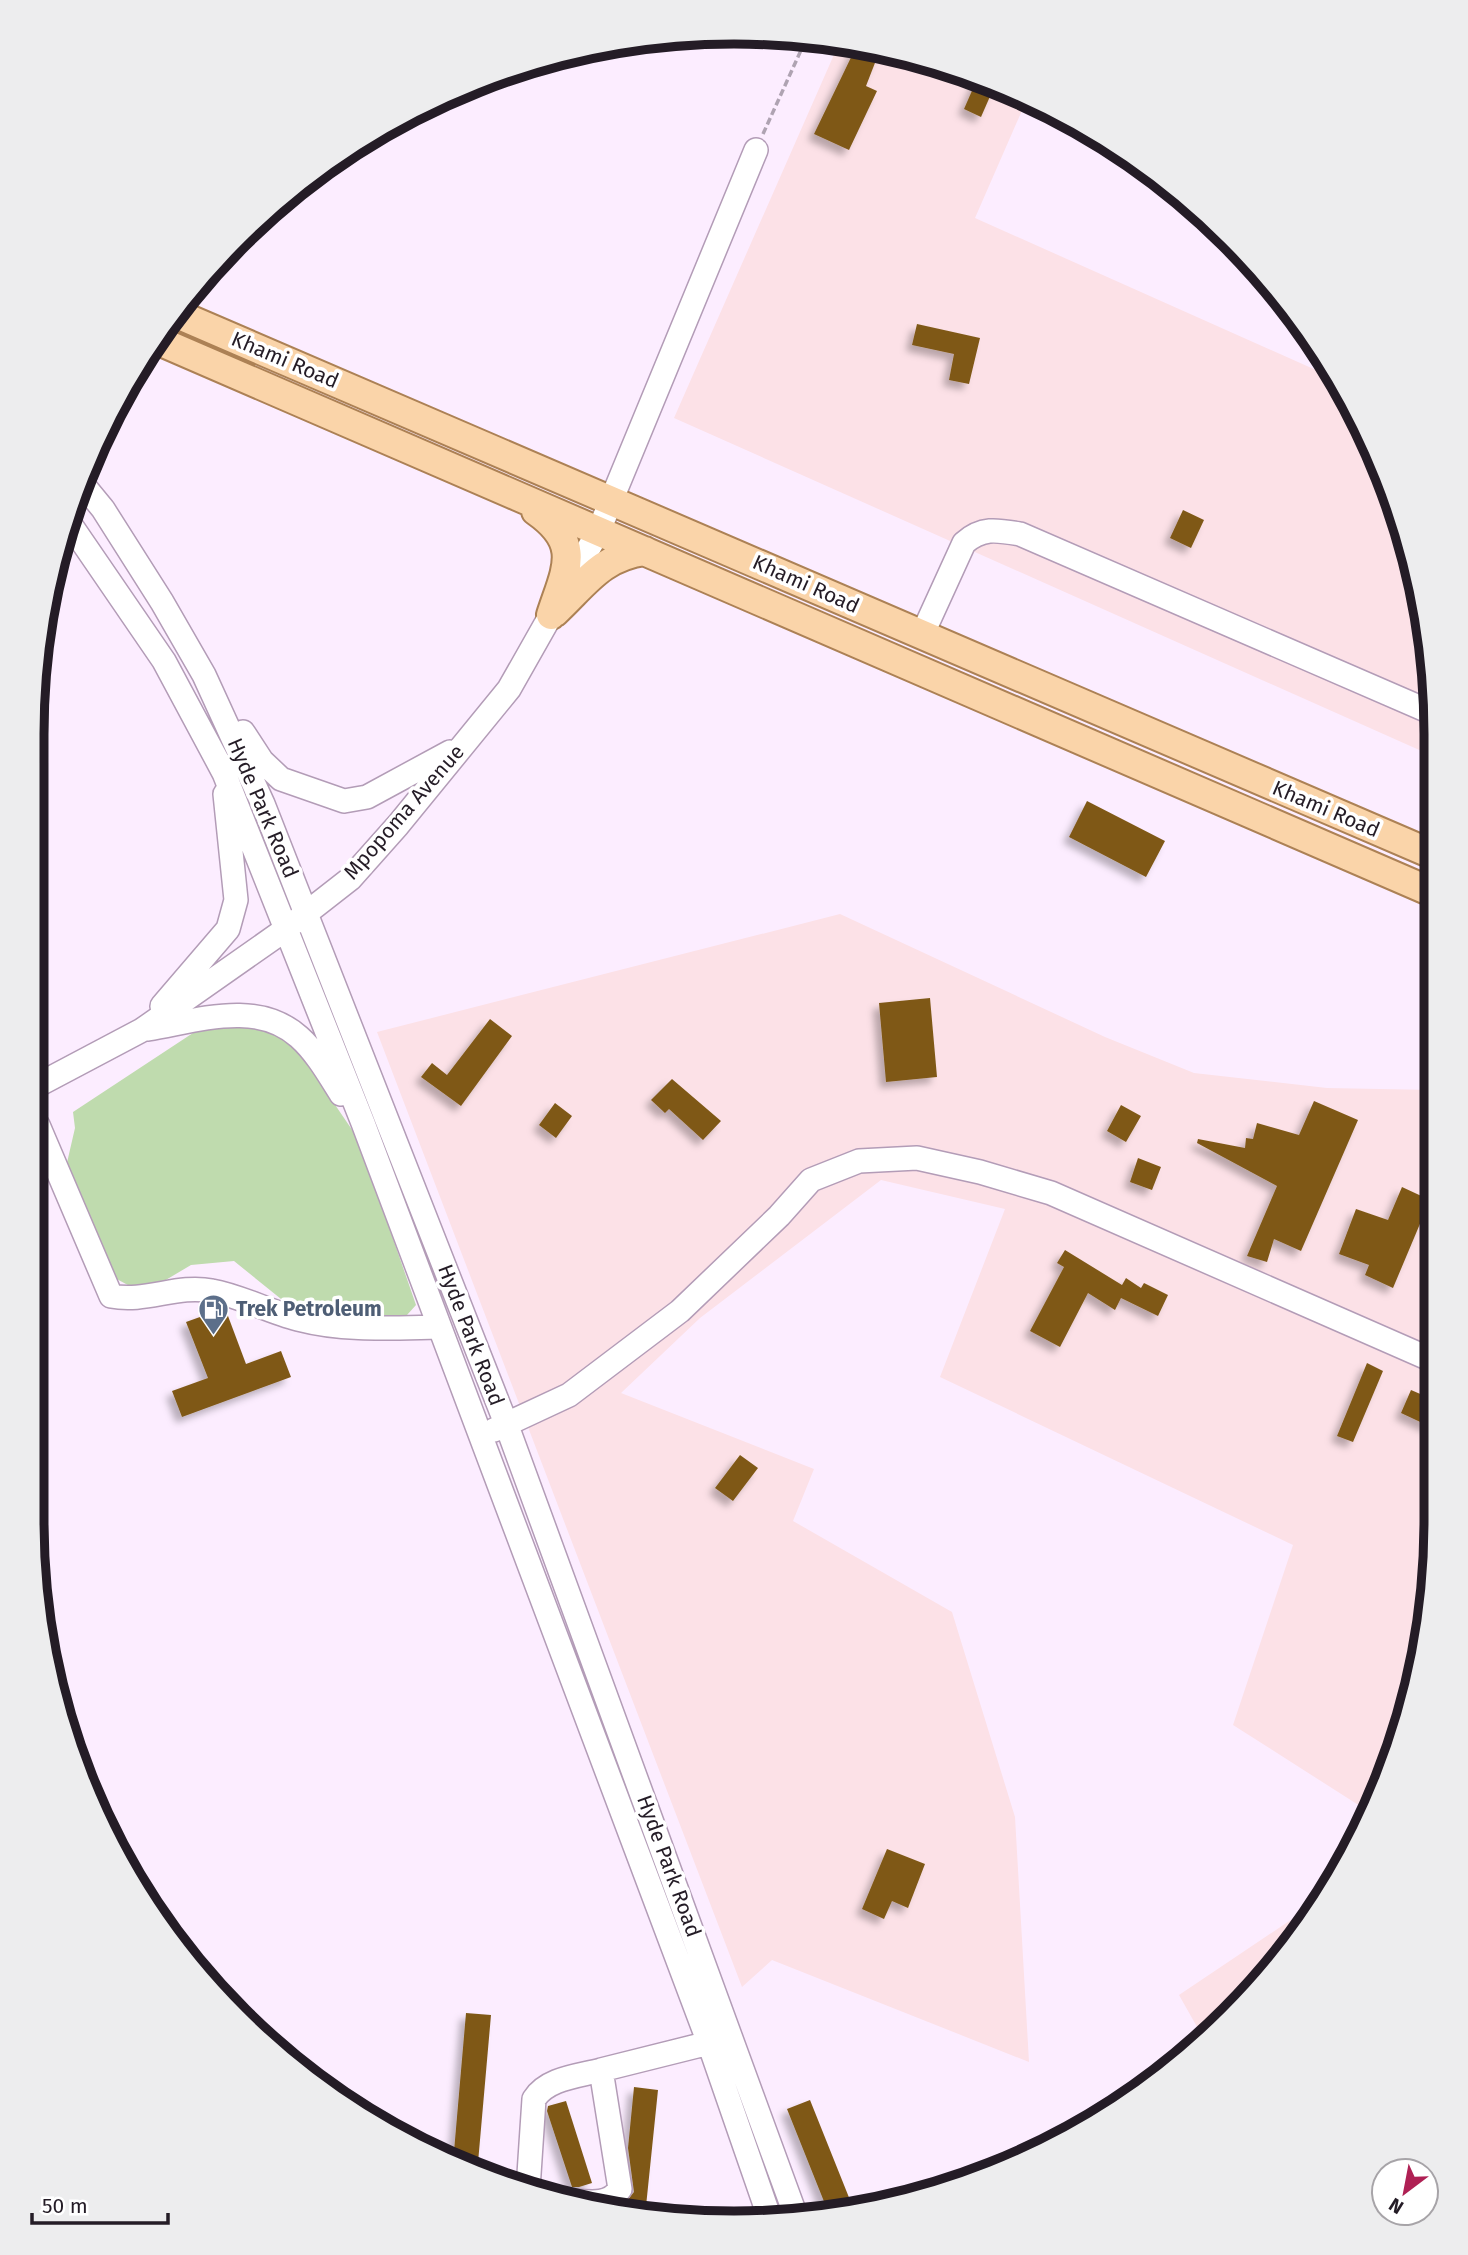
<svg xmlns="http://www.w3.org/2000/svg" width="1468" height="2255" font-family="'Fira Sans',sans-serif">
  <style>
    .industrial { fill: #fce1e7 }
    .green { fill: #bfdbae }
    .building { fill: #7f5919; filter: url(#shadow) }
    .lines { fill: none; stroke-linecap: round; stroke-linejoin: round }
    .minor-casing { stroke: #b39cb7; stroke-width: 26 }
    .major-casing { stroke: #ac8155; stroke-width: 32 }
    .path { stroke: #afa3b2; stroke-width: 3.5; stroke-dasharray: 7 3.5; stroke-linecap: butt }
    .minor { stroke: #fff; stroke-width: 23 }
    .major { stroke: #fad4a9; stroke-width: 28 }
    .labels { text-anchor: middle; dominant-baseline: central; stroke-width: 7; stroke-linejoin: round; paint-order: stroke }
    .street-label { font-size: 21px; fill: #241c26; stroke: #fff }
    .service-label { font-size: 21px; font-weight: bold; fill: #4e5e75; stroke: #fff; text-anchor: start }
    .rim { fill: none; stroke: #241c26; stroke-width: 9 }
  </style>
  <defs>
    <filter id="shadow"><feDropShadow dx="-6" dy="6" stdDeviation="3.5" flood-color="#0004"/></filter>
  </defs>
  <rect width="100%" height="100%" fill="#fcedff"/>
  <path class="industrial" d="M840,41L960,69L1027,99L975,218L1336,379L1364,424L1413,553L1435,688V757L674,418Z
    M840,914L1105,1037L1194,1073L1327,1088L1433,1090L1430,1613L1412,1703L1371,1813L1233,1725L1293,1545L940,1377L1005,1209L881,1180L700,1318L621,1393L814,1469L793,1521L952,1612L1015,1817L1029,2062L772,1960L742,1987L377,1032Z
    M1316,1903L1262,1984L1205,2041L1179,1995Z"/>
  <path class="green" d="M231,1021L263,1026L293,1043L359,1140L416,1305L407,1315L391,1319L315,1315L286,1303L234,1261L191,1265L159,1284L139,1291L113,1277L66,1167L75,1128L73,1112L196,1031Z"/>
  <path class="building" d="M857,45L880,50L866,86L877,91L849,150L814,134Z
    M978,77L995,85L981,117L964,109Z
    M917,324L980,338L969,384L949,380L954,354L912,345Z
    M1183,510L1204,520L1191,548L1170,538Z
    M1087,801L1165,841L1146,877L1069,837Z
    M930,998L937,1077L886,1082L879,1003Z
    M490,1019L512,1036L461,1106L421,1077L432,1063L447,1075Z
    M672,1079L721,1121L703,1140L669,1109L665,1113L651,1100Z
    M1314,1101L1358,1120L1301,1251L1274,1239L1267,1262L1247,1256L1277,1186L1197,1143L1198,1139L1245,1148L1246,1138L1253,1139L1257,1123L1299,1135Z
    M555,1103L572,1116L556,1138L539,1125Z
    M1121,1105L1141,1116L1126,1142L1107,1131Z
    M1138,1158L1161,1167L1152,1190L1130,1182Z
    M1402,1187L1430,1200L1393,1288L1365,1275L1369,1265L1339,1254L1356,1209L1388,1220Z
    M1065,1250L1122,1285L1126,1278L1141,1288L1144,1283L1168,1295L1158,1316L1121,1298L1115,1310L1088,1293L1060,1347L1030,1331L1064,1267L1057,1263Z
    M225,1308L246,1364L281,1351L291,1377L182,1417L172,1391L208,1378L186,1322Z
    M1367,1363L1383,1371L1353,1442L1337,1436Z
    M1411,1390L1432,1399L1431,1427L1401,1413Z
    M740,1455L758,1468L733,1501L715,1488Z
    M887,1849L925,1864L908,1908L892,1901L884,1919L862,1909Z
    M466,2013L491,2015L477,2174L453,2163Z
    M634,2087L658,2090L645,2216L621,2213L622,2207L634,2192L628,2148Z
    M810,2100L854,2210L829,2214L787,2109Z
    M566,2101L592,2183L579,2187H572L547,2111L548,2106Z"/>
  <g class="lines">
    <defs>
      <path id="minor" d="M80,481L103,509L162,602L204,675L263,804L507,1426L797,2219
        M66,518L164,661L224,773L363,1123L709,2043L771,2222
        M922,635L964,543C982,527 997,530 1020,534L1435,714
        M243,732L262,761L281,779L344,801L367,797L450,752
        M162,1006L228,929L236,900L225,794
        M148,1029C197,1021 257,999 299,1037C316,1052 329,1075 341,1094
        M38,1085L142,1030L286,929L350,879L398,825L509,689L599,530L756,150
        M38,1125L111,1296C146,1303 177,1284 212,1291C241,1296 269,1312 298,1319C344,1331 390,1328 437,1327
        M494,1430L569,1395L680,1311L779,1216L811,1180L859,1161L917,1158L980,1172L1051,1193L1432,1360
        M528,2189L534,2099C547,2078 579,2076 601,2070
        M564,2200C585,2201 607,2208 620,2189L601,2070L709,2043"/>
      <path id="major" d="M177,314L1434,855
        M159,341L1434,893
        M536,511C583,544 566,569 551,615
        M555,612C586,583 601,557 645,551"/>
    </defs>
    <use href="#minor" class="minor-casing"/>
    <use href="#major" class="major-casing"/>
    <path class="path" d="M763,134L807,37"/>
    <use href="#minor" class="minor"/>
    <use href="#major" class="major"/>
  </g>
  <defs>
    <symbol id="fuel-pin" viewBox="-11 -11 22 30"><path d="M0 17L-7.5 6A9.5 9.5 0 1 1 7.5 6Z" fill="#5c6f8a" stroke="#fff"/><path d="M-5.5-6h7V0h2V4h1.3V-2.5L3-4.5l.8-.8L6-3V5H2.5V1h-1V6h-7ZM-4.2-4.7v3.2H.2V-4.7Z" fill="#fff"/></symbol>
  </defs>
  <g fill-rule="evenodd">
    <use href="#fuel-pin" x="196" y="1292" width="35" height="47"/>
  </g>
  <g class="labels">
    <g class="street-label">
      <text transform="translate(285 360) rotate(23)">Khami Road</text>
      <text transform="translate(806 584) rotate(24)">Khami Road</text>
      <text transform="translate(263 808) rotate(67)">Hyde Park Road</text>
      <text transform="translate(1326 809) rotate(23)">Khami Road</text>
      <text transform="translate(404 812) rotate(-49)">Mpopoma Avenue</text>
      <text transform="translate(471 1335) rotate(69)">Hyde Park Road</text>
      <text transform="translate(669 1866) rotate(70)">Hyde Park Road</text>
    </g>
    <g class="service-label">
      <text x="236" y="1309">Trek Petroleum</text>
    </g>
  </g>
  <path d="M0 0H1468V2255H0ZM734 44H734A690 690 0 0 1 1424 734V1521A690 690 0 0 1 734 2211H734A690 690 0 0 1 44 1521V734A690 690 0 0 1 734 44Z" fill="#ededee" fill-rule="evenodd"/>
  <path class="rim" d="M734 44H734A690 690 0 0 1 1424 734V1521A690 690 0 0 1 734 2211H734A690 690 0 0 1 44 1521V734A690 690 0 0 1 734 44Z"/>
  <g transform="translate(1405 2192) rotate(212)"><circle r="33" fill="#ffffff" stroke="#a7a4a8" stroke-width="2"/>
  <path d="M0-5L12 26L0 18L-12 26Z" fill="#af2054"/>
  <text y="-10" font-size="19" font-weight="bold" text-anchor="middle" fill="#241c26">N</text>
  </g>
  <path d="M32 2213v10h136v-10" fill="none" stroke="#241c26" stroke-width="3.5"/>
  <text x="42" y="2213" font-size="21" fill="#241c26" stroke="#ffffff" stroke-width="5" paint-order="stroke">50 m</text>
</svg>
